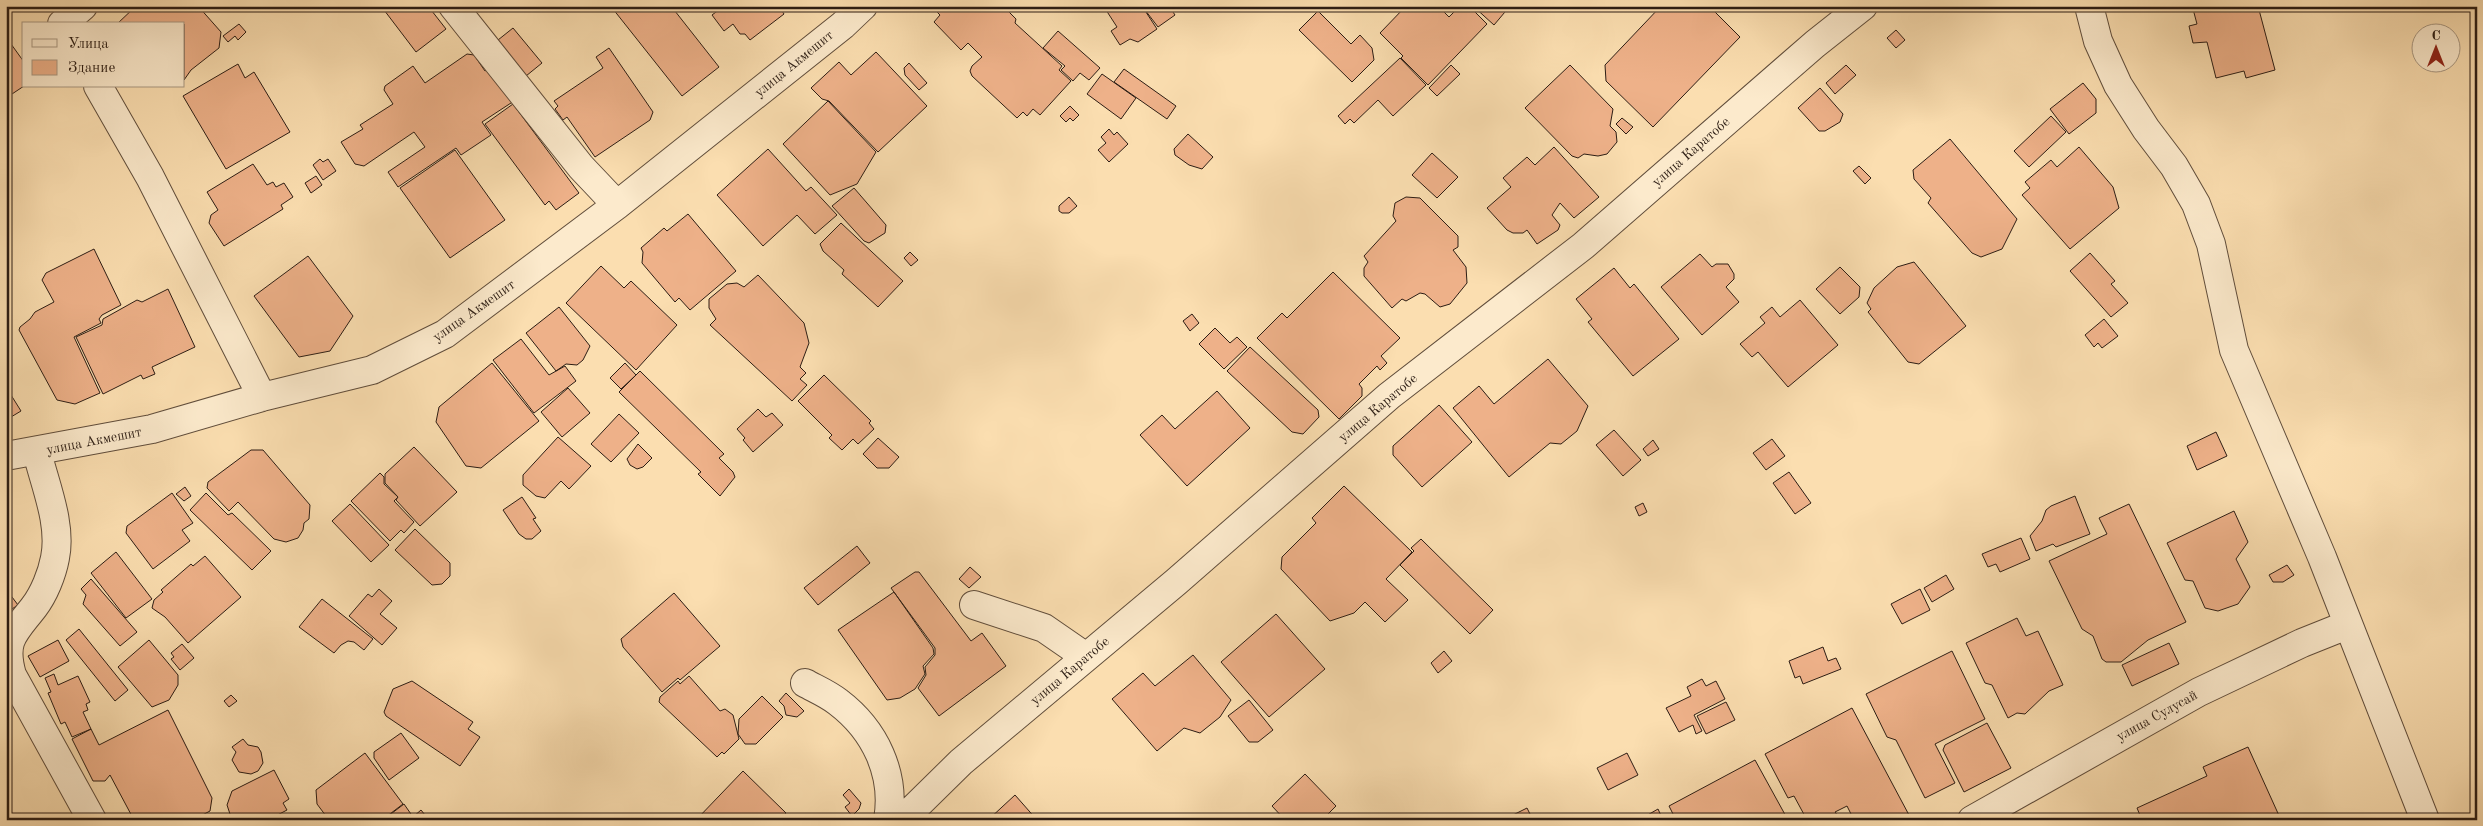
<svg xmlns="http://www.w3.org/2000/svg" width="2483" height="826" font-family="'Old Standard TT',serif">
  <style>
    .building { fill: #eeb189; stroke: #2c1d14 }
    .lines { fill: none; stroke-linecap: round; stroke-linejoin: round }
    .minor-casing { stroke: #604d3b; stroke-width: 30 }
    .minor { stroke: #fceacc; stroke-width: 28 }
    .labels { text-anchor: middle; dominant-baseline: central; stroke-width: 4; stroke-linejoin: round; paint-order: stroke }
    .street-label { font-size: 14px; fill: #2c1d14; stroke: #fceacc }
  </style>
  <rect width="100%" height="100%" fill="#fbdeb0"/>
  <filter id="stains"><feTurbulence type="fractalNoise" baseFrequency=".004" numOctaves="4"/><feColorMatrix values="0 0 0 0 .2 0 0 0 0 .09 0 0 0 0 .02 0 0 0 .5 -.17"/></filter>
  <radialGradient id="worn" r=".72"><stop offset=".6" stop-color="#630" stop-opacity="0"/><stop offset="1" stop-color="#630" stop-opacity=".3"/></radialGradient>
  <path class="building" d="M136,6H198L221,32L219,48L191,70L184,80V24H117Z
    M381,6H428L446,29L416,52Z
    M616,6H671L719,67L682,96L613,9Z
    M718,6H779L784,14L750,40L745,34H740L733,24L724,31L712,15L720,9Z
    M937,6H1003L1016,19L1015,23L1062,66L1059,70L1071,81L1040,115L1033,109L1027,116L1023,112L1017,118L972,76L970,71L972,66L982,57L968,43L961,50L934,22L940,15L934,9Z
    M1113,6H1142L1157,29L1138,42L1130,39L1120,45L1111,31L1117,27L1106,10Z
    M1142,6H1169L1175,15L1158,27Z
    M1406,6H1438L1449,17L1460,6H1469L1487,24L1428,85L1401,58L1403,56L1380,33Z
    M1473,6H1510L1494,25Z
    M1661,6H1709L1740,37L1653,127L1606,81L1605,65Z
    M2204,6H2258L2275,70L2246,78L2244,71L2216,78L2207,42L2193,43L2189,26L2197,24L2193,9Z
    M1318,11L1351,44L1360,35L1372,48L1374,60L1352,82L1299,30Z
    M239,24L246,32L238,40L235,36L228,42L223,36Z
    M513,28L542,63L526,76L498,40Z
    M1896,30L1905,40L1896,48L1887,38Z
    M1058,31L1100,68L1089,80L1080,73L1073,81L1061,70L1065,66L1043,48Z
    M6,37L24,62V86L6,98Z
    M609,48L653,112L650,120L595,157L567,117L563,120L555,109L558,106L554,101L603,68L596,57Z
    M876,52L927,106L878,152L829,101L822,99L811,88L839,62L851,75Z
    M467,54L474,55L485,71L491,67L514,101L482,122L491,135L461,155L456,148L398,187L388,172L425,147L414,132L364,166L355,164L341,142L363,129L360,125L393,104L384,90L385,86L413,66L425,83Z
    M1400,58L1426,85L1393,116L1378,100L1354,123L1350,119L1345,124L1338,116Z
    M909,63L927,83L919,90L905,75L904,68Z
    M238,64L245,78L254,72L290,132L226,169L183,96Z
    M1451,65L1460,74L1437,96L1429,88Z
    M1570,65L1613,109L1610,126L1616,132L1617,142L1607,154L1598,156L1584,154L1578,158L1572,156L1525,108Z
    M1846,65L1856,75L1835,94L1826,83Z
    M1124,69L1176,106L1167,119L1114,82Z
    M1102,74L1136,98L1121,119L1087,94Z
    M2083,83L2096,99V113L2069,134L2050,109Z
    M1820,88L1843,114L1840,122L1825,131H1819L1798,108Z
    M828,101L876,152L857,184L830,195L783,144Z
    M513,104L579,193L556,210L549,201L545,205L485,124Z
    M1070,106L1079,115L1073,121L1070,118L1066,122L1060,116Z
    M2051,116L2066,132L2029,167L2014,151Z
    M1622,118L1633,127L1626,134L1616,124Z
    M1109,129L1114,135L1117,132L1128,144L1109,162L1098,150L1106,143L1101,137Z
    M1188,134L1213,157L1202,169L1189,165L1175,155L1174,149Z
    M1950,139L2017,219L2002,249L1981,257L1972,253L1928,203L1931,198L1914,179L1913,170Z
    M1554,147L1599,197L1574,218L1560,203L1552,215L1560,225L1558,230L1537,244L1527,230L1523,233H1513L1507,230L1487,208L1511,187L1503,178L1527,157L1535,165Z
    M2079,147L2113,187L2119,208L2070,249L2022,195L2030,188L2025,182L2051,160L2057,167Z
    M768,149L806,191L811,187L837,215L815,234L797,215L763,246L717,195Z
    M455,150L505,220L450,258L400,188Z
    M1432,153L1458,177L1437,198L1412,175Z
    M320,159L323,162L328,159L336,171L323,180L313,165Z
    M253,164L267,185L273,182L276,187L284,183L293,197L281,205L283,209L224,246L209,223L211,215L218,210L207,192Z
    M1859,166L1871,178L1865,184L1853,171Z
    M316,176L322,185L311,193L305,183Z
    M854,188L886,225L885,233L869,243L864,241L832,206Z
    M1069,197L1077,206L1069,213H1062L1059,211V206Z
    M1406,197L1420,198L1458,236V247L1453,250L1466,267L1467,283L1450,304L1440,307L1425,294L1420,293L1406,301L1402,299L1392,308L1364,276V268L1368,262L1364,256L1396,221L1393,216L1395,203Z
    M688,214L736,271L690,310L679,298L675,302L642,263L643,252L641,248L664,228L667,231Z
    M841,223L903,281L878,307L842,274L844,270L823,251L820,244Z
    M94,249L121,305L102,315L99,319L101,323L74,337L100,393L75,404L57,400L19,330L20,327L30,319L35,312L54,302L42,280L46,273Z
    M910,252L918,260L911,266L904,258Z
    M2090,253L2115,281L2111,284L2128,303L2111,317L2070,271Z
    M1700,254L1712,267L1716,264H1728L1734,274V279L1726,287L1739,302L1702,335L1661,287Z
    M308,256L353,316L330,351L299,357L254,296Z
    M1914,262L1966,326L1919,364L1908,362L1868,312L1871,309L1867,303L1874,288L1897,267Z
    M601,266L624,288L631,281L677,325L636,370L566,303Z
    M1840,267L1860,287L1859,297L1840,314L1816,289Z
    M1614,268L1630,288L1634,284L1679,339L1633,376L1588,322L1592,319L1576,299Z
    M1333,272L1400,338L1381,356L1387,363L1380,370L1377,366L1359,384L1362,388V396L1339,419L1257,338L1282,313L1287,318Z
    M758,275L804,323L809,343L800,367L806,373L800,379L807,385L792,401L710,325L716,319L709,308V299L727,284L737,283L744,287Z
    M168,289L195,347L152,367L155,374L143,379L141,375L103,394L76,337L102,325L103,319L137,300L142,302Z
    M1800,300L1838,345L1788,387L1758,352L1752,357L1740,344L1765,323L1760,317L1772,307L1780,317Z
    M559,307L590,346L583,360L577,365L566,364L556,371L526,333Z
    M1192,314L1199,323L1190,331L1183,321Z
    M2104,319L2118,336L2102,348L2098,343L2094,347L2085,335Z
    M1215,328L1230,343L1237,337L1247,347L1224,369L1199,344Z
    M521,339L549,375L565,366L576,381L534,413L493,360Z
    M1250,347L1318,410L1319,417L1303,434L1292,432L1227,371Z
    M1548,359L1588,406L1577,431L1561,444L1550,443L1509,477L1453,408L1479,386L1494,404Z
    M492,363L539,421L481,468L466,466L436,422L439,407Z
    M625,363L636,375L621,389L610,378Z
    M640,371L724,454L719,458L733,472L735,477L720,496L698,474L701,472L619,392Z
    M824,375L871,421L869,423L874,429L858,444L853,439L842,450L829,438L832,435L798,401Z
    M6,387L21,411L6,420Z
    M568,388L590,413L562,437L541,412Z
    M1217,391L1250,428L1187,486L1140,435L1162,415L1175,429Z
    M1439,405L1472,442L1422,487L1393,455V446Z
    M758,409L766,417L772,413L783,425L753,452L743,440L745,438L737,429Z
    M619,414L639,433L611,462L591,444Z
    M1614,430L1641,460L1623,476L1596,445Z
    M2216,432L2227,456L2197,470L2187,446Z
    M558,437L591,466L569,489L561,481L545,498L536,496L523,485V475Z
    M878,438L899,457L889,468H877L863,454Z
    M1772,439L1785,456L1766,470L1753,453Z
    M1653,440L1659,449L1648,456L1643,449Z
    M638,444L652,458L643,467L637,469L630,465L627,459Z
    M414,447L457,492L420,526L396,500L398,497L385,483V474Z
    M251,450H263L310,505L309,519L304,523L303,530L298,538L286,542L274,539L238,502L229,511L207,488L208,482Z
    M1789,472L1811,503L1795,514L1773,483Z
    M380,473L384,477V484L398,497L394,501L414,522L404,533L401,530L390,541L351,501Z
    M1344,486L1412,552L1386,579L1408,600L1385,622L1365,602L1354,613L1330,621L1281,569L1282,557L1316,523L1312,518Z
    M185,487L191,496L184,501L176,494Z
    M172,493L193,523L182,530L190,541L153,569L126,533L127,526Z
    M206,493L228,515L232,513L271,551L252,570L190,510Z
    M2075,496L2090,534L2056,547L2053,544L2036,551L2030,536L2042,521L2046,510L2051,506Z
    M522,497L536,518L533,519L541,531L532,539H526L519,534L503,510Z
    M1643,503L1647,512L1639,516L1635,507Z
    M350,504L389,545L371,562L332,521Z
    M2129,504L2186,622L2148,640L2121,662H2106L2102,659L2093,636L2082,629L2049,561L2107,534L2099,518Z
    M2234,511L2248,542L2236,559L2250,587L2238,604L2218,611L2205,608L2193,581L2185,580L2167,543Z
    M415,529L450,563V576L442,584L432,585L395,550Z
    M2021,538L2030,559L2000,572L1996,564L1988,567L1982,554Z
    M1421,539L1493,610L1470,634L1400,565L1414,551L1411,548Z
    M857,546L870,563L818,605L804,588Z
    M116,552L152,599L126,618L91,573Z
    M205,556L241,597L188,643L165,617L152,608L154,600L163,592L161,590L191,564L193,566Z
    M2287,565L2294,575L2283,582H2273L2269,575Z
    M970,567L981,577L969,588L959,579Z
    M915,572H919L971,641L982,633L1006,666L939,716L918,688L926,675L925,667L935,655V648L891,588Z
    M1946,575L1954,589L1932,602L1924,588Z
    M91,579L137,632L120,646L83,604L86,595L81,589Z
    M6,589L18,605L6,613Z
    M379,589L392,601L380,614L397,628L382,645L349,616L368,594L372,597Z
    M1920,589L1930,610L1902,624L1891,604Z
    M894,592L933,648L934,654L923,666L925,674L915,689L900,698L887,700L838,630Z
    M674,593L720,646L680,680L678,678L662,692L623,647L621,639Z
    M322,599L373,639L364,650L354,642L348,641L341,645L334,653L299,627Z
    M1276,614L1325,669L1269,717L1221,662Z
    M2017,618L2026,636L2038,631L2063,685L2049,691L2025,714L2017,713L2008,718L1992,685L1985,683L1966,643Z
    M79,629L128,690L115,701L66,640Z
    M58,640L69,661L40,677L28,656Z
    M149,640L178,675V685L169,700L152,707L118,667Z
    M2169,643L2179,664L2132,686L2122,665Z
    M182,644L194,658L180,670L171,659L174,657L171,653Z
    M1823,647L1828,661L1836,658L1841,669L1803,684L1800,676L1795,678L1789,661Z
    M1444,651L1452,661L1438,673L1431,663Z
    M1952,651L1985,719L1935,744L1955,783L1925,798L1896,740L1887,737L1866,694Z
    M1193,655L1231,700L1220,717L1200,733L1184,728L1157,751L1112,699L1143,673L1155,686Z
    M54,674L58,685L78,676L90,702L86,704L88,710L83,712L91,729L72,737L65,722L61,724L48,693L51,692L45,678Z
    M689,676L720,711L725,709L733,715L739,739L724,754L722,752L717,757L659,702L660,697L678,681L680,684Z
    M1702,679L1706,686L1716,681L1725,699L1694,715L1702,731L1696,734L1693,725L1679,732L1666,708L1691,696L1687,687Z
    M412,681L473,722L468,729L480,737L460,766L386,716L384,712L393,689Z
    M786,693L804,711L797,717L786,715L784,706L779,701Z
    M231,695L237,701L229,707L224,701Z
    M762,696L783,717L756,744H745L738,734L739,719Z
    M1249,700L1273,730L1258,742H1249L1228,716Z
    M1726,702L1735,720L1706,734L1697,716Z
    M1852,708L1909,815L1900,820H1854L1847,806L1835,812L1838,816L1831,820H1807L1794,796L1788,798L1765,754Z
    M168,710L212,798L210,811L193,820H134L110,775L105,781H93L72,739L91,729L99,745Z
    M1987,723L2011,768L1964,792L1943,750L1945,745Z
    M401,733L419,758L389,780L374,758V752Z
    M243,739L248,745L258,747L261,752L263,763L258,771L251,774L239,772L232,760L236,752L232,747Z
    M2248,747L2281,820H2142L2137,808L2207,776L2203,767Z
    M365,753L403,804L382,820H329L317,804L316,790Z
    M1627,753L1638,775L1608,790L1597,768Z
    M1755,760L1788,820H1676L1669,806Z
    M274,770L289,799L283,803L287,810L268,820H235L230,814L227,805L232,791Z
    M743,771L786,813L780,820H696Z
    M1305,774L1336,806L1322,820H1285L1272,806Z
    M849,789L861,803L859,809L852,816L845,807L850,803L843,795Z
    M1015,795L1037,820H988Z
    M404,804L413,817L421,810L429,820H383Z
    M1527,808L1533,820H1503Z
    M1658,809L1663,820H1639Z"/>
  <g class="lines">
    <defs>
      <path id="minor" d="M453,6L581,167L617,205
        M2089,6L2098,41L2118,85L2146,129L2174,166L2196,204L2211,244L2234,350L2322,557L2425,820
        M62,24L83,6
        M98,86L150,177L262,397
        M37,452C45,485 62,524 55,558C52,574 44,594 34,607C14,633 2,640 12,675L92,820
        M6,456L152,429L262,397L372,370L445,334L617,205L843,25L863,6
        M974,605L1044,628L1086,657
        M805,683C816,689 828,694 838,702C875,730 896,774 888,820
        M902,820L961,762L1176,582L1389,396L1583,246L1815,44L1863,6
        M1972,820L2199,692L2302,643L2347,625"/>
    </defs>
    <use href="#minor" class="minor-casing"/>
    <use href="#minor" class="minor"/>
  </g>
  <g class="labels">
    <g class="street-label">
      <text transform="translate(794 64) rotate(-39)">улица Акмешит</text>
      <text transform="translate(1691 152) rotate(-41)">улица Каратобе</text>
      <text transform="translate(474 311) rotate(-35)">улица Акмешит</text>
      <text transform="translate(1378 408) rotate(-40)">улица Каратобе</text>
      <text transform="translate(94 441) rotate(-11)">улица Акмешит</text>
      <text transform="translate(1070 671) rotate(-40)">улица Каратобе</text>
      <text transform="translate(2157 716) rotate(-29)">улица Сулусай</text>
    </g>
  </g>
  <rect width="2483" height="826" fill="none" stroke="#fbdeb0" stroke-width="25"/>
  <rect x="8" y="8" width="2468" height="811" fill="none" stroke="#2c1d14" stroke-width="2.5"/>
  <rect x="12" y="12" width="2458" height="801" fill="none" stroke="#2c1d14"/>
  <rect x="22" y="22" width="162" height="65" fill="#fceacc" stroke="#a99882"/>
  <rect x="32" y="39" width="25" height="8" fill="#fceacc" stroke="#a99882"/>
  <text x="68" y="48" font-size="15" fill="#2c1d14">Улица</text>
  <rect x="32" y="60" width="25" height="15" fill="#eeb189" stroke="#a99882"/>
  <text x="68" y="72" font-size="15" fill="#2c1d14">Здание</text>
  <g transform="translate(2436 48)"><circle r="24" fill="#fceacc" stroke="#a99882"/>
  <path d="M0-4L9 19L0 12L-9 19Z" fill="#8f2418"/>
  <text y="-8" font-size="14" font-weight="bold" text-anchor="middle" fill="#2c1d14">С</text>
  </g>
  <rect width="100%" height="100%" filter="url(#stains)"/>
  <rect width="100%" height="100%" fill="url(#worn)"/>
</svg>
